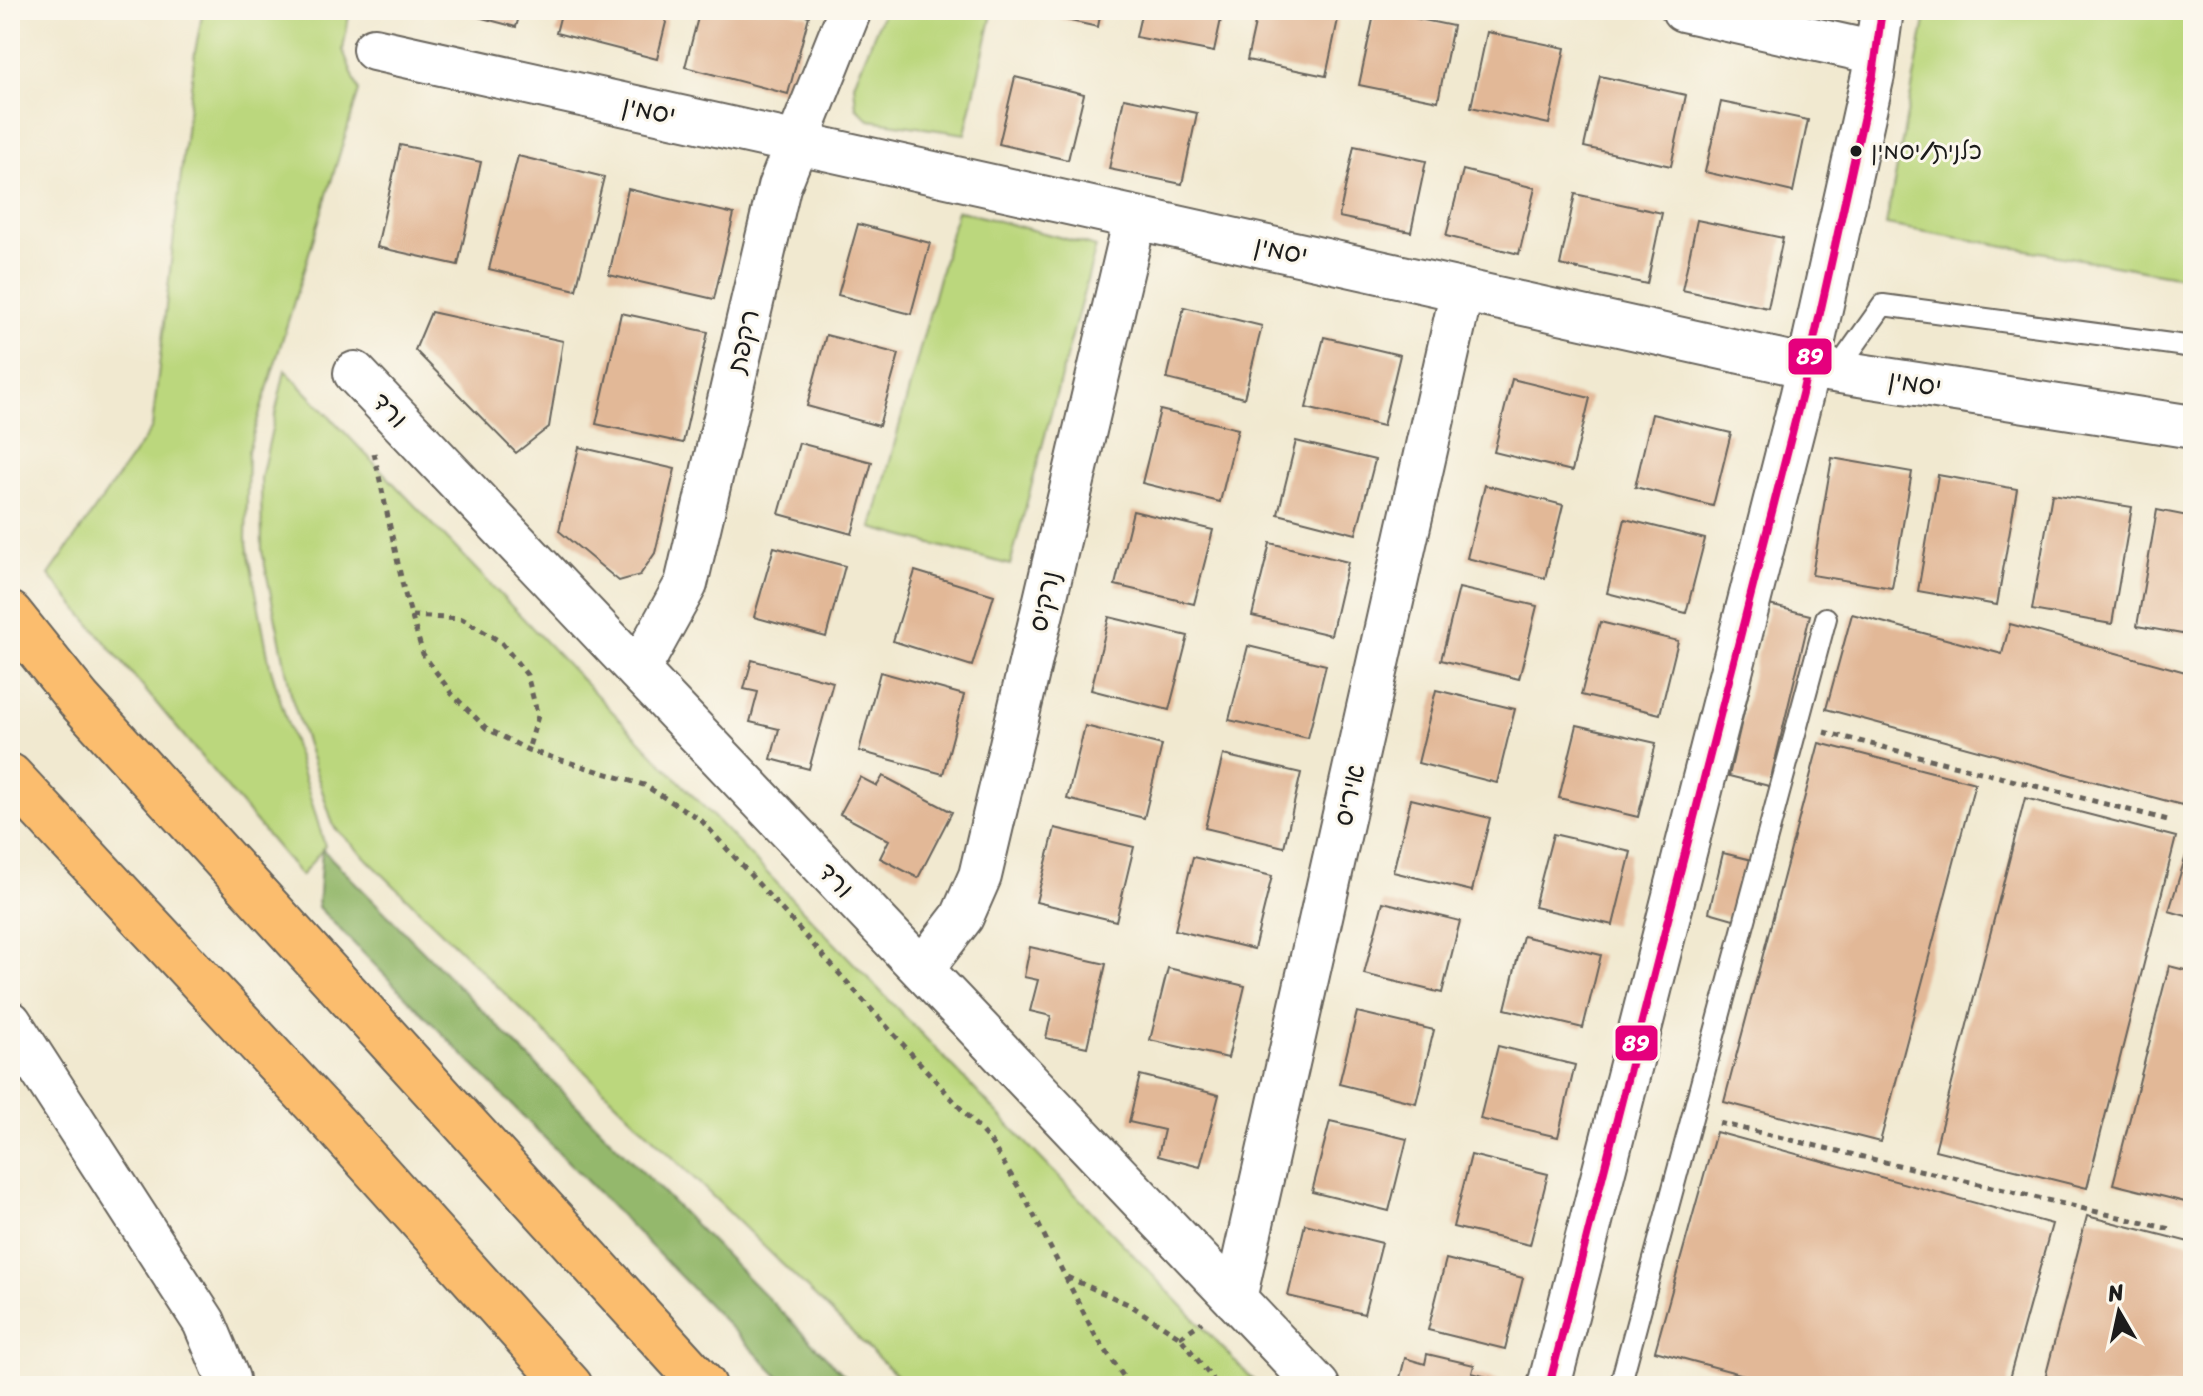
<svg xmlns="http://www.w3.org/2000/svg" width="2203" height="1396" font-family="Sriracha,'Playpen Sans Hebrew',sans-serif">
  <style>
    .green { fill: #bbd77d; stroke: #6c7a4c; stroke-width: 2 }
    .forest { fill: #94b86c; stroke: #586a44; stroke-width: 2 }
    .building { fill: #e2b897 }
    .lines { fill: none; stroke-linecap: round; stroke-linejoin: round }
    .lane-casing { stroke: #67645b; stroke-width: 24 }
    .street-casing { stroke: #67645b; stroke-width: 46 }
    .highway-casing { stroke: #67645b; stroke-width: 48 }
    .path { stroke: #67645b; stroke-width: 5; stroke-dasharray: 6 6; stroke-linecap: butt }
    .lane { stroke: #fff; stroke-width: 20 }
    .street { stroke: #fff; stroke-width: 42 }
    .highway { stroke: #fbbd6e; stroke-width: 44 }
    .bus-1-casing { stroke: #fbf7ec; stroke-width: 14 }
    .bus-1 { stroke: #e5007d; stroke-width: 8 }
    .bus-dot { fill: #1c1c1c; stroke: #fbf7ec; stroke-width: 3 }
    .labels { text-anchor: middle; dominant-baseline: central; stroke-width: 6; stroke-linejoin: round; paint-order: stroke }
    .bus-label { font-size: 24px; fill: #1c1c1c; stroke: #fbf7ec; text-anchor: start }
    .street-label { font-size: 26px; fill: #1c1c1c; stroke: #fbf7ec }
    .line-badge { stroke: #fbf7ec; stroke-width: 3 }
    .badge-label { font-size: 22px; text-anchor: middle; font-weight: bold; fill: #fff }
  </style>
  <rect width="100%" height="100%" fill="#fbf7ec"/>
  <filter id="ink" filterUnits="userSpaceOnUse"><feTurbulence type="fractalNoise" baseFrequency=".0125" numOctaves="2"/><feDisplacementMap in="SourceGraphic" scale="16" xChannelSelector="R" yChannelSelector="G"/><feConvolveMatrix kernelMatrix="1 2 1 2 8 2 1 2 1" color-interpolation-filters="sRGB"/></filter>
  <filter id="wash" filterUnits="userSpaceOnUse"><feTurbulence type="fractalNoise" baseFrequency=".006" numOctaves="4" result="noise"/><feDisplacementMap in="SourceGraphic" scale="32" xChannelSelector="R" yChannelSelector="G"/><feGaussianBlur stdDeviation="1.8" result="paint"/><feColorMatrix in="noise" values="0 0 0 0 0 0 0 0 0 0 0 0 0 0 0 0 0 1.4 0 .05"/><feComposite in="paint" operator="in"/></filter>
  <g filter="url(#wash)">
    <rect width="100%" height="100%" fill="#f1e9d0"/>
    <path class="green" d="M203,10H350L343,50L359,91L248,451L246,539L270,666L325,846L301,876L49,575L152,428L195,52Z
      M884,10H993L965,134L869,120L856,107L854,84Z
      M1927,10H2193V279L1886,225Z
      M957,210L1096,247L1010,565L872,528Z
      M285,370L1259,1386H907L334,827L292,699L262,551L261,478Z"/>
    <path class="forest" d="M322,849L855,1386H788L318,907Z"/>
    <g id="blocks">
      <path class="building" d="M452,10H521L516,27Z
        M562,10H669L657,59L556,33Z
        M700,10H785L809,16L788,94L685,67Z
        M1020,10H1101L1098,27Z
        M1142,10H1223L1214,52L1136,37Z
        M1258,10H1340L1326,76L1247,60Z
        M1375,10L1453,26L1438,101L1359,85Z
        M1487,32L1565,48L1549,124L1471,107Z
        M1600,76L1686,95L1671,166L1584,147Z
        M1015,77L1084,94L1068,160L999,144Z
        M1124,98L1197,113L1182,184L1109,169Z
        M1721,102L1808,120L1793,192L1705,172Z
        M400,145L481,162L458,265L377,247Z
        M1354,146L1426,161L1411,232L1339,217Z
        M518,156L604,177L576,290L489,269Z
        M1463,170L1535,188L1519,254L1446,236Z
        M628,189L734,214L714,299L609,275Z
        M1575,194L1662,213L1647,284L1560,265Z
        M1697,220L1783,238L1768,308L1682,290Z
        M858,224L930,243L911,314L838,295Z
        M1184,307L1262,326L1244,398L1167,379Z
        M431,312L563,341L549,427L516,453L415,350Z
        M621,313L708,332L683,443L596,424Z
        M826,335L899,354L879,426L807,406Z
        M1324,337L1400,355L1383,426L1306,408Z
        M1512,379L1590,398L1572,471L1494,452Z
        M1160,410L1238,429L1220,502L1142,483Z
        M1652,414L1731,433L1713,506L1635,487Z
        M1296,441L1375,460L1356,534L1278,514Z
        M799,443L872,462L852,534L779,514Z
        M579,447L675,469L655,553L640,575L619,581L559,531Z
        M1832,458L1912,472L1892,588L1812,575Z
        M1938,475L2017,489L1997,605L1918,591Z
        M1485,485L1563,505L1545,578L1467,558Z
        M2052,494L2132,507L2112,624L2032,610Z
        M2157,510L2193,517V636L2137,626Z
        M1133,511L1213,530L1194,604L1115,585Z
        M1625,519L1705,539L1686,613L1607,593Z
        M1270,543L1348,562L1331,635L1252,616Z
        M774,547L845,566L826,637L754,617Z
        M915,571L994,595L972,666L893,641Z
        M1459,588L1537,606L1519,679L1441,660Z
        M1769,605L1810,615L1769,786L1729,776Z
        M1852,614L2002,654L2010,624L2193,674V764L2182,805L1826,709Z
        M1109,617L1188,636L1169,710L1091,690Z
        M1600,622L1678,641L1660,714L1581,695Z
        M1248,646L1326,665L1308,738L1229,720Z
        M752,660L833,682L809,769L771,759L779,729L750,722L758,692L744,689Z
        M880,672L964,695L943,774L859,751Z
        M1436,690L1515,709L1497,783L1418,763Z
        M1577,725L1656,743L1638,817L1559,798Z
        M1085,726L1162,745L1144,818L1067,799Z
        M1819,743L1975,783L1880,1142L1724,1102Z
        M1223,755L1301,773L1284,847L1205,828Z
        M883,776L952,812L918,878L880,858L889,840L840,814L860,777L877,786Z
        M2025,798L2176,837L2087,1188L1935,1150Z
        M1411,799L1490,818L1472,891L1393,872Z
        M1055,828L1134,847L1116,921L1036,902Z
        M1553,834L1631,852L1613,925L1534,907Z
        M2192,836H2193V918L2169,911Z
        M1723,853L1752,860L1737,920L1709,912Z
        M1193,857L1272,876L1254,949L1175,930Z
        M1383,902L1460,921L1442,993L1364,974Z
        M1523,936L1601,955L1583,1028L1505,1009Z
        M1030,947L1106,964L1087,1047L1046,1038L1051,1016L1030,1011L1038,980L1024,977Z
        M2169,966L2193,972V1172L2185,1202L2113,1184Z
        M1168,968L1245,986L1228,1058L1150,1040Z
        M1357,1012L1434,1030L1416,1103L1339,1084Z
        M1498,1046L1575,1065L1558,1137L1480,1119Z
        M1140,1075L1219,1095L1200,1167L1158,1156L1164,1130L1129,1122Z
        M1330,1121L1407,1139L1389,1211L1312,1192Z
        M1716,1132L2052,1224L2007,1386H1785L1655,1351Z
        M1471,1155L1548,1174L1530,1245L1453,1227Z
        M2087,1216L2193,1243V1386H2043Z
        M1305,1224L1382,1243L1364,1314L1288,1296Z
        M1446,1259L1523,1278L1505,1349L1428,1330Z
        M1427,1354L1474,1365L1472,1373L1502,1381L1501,1386H1398L1405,1358L1425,1364Z"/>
    </g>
  </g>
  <g filter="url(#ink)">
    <use href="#blocks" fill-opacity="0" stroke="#67645b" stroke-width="2"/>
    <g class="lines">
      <defs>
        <path id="lane" d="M1836,371L1883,305L2193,347
          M1620,1386L1826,618"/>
        <path id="street" d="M1683,10L1876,53
          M374,49L1808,367L2193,427
          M355,373L1318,1386
          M638,671L686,584L779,187L850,10
          M922,969L962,917L980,876L1135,218
          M10,1022L204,1322L228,1379L227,1386
          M1235,1299L1462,290
          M1549,1386L1802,394L1873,75L1882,10"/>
        <path id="highway" d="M10,614L79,700L704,1386
          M10,776L338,1128L570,1386"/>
      </defs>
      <use href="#lane" class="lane-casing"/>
      <use href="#street" class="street-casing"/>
      <use href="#highway" class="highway-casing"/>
      <path class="path" d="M374,453L404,591L423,654L452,694L486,728L528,750L644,785L701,820L990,1141L1024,1196L1095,1335L1130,1386
        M412,616L462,619L501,642L527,675L538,716L528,750
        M1824,732L2172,821
        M1719,1123L2170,1229
        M1067,1277L1130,1305L1180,1337L1218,1386
        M1180,1337L1202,1322"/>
      <use href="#lane" class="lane"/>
      <use href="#street" class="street"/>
      <use href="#highway" class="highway"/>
      <defs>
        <path id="bus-1" d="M1549,1386L1802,394L1873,75L1882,10"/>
      </defs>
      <use href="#bus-1" class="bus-1-casing"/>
      <use href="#bus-1" class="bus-1"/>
    </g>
  </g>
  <circle class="bus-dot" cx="1856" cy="151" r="7"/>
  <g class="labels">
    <g class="bus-label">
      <text x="1871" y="151">כלנית/יסמין</text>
    </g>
    <g class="street-label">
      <text transform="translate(649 110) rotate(12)">יסמין</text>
      <text transform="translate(1281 250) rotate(12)">יסמין</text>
      <text transform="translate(743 341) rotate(-77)">רקפת</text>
      <text transform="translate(1915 383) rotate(9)">יסמין</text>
      <text transform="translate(390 410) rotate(46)">ורד</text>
      <text transform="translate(1044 601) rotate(-77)">נרקיס</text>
      <text transform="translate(1349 795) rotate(-77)">איריס</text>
      <text transform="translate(836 880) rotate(46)">ורד</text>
    </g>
  </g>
  <g class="line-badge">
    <rect x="1787" y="337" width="46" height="39" rx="8" fill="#e5007d"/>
    <rect x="1614" y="1024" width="45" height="38" rx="8" fill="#e5007d"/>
  </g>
  <g class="badge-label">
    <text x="1810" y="364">89</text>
    <text x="1636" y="1051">89</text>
  </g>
  <rect width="2203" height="1396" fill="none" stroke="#fbf7ec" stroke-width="40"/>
  <g transform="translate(2119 1312) rotate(351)" stroke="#fbf7ec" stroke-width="6" paint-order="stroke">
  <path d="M0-6L14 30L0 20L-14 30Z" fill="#1c1c1c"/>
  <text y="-12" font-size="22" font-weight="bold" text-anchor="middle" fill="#1c1c1c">N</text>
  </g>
</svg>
